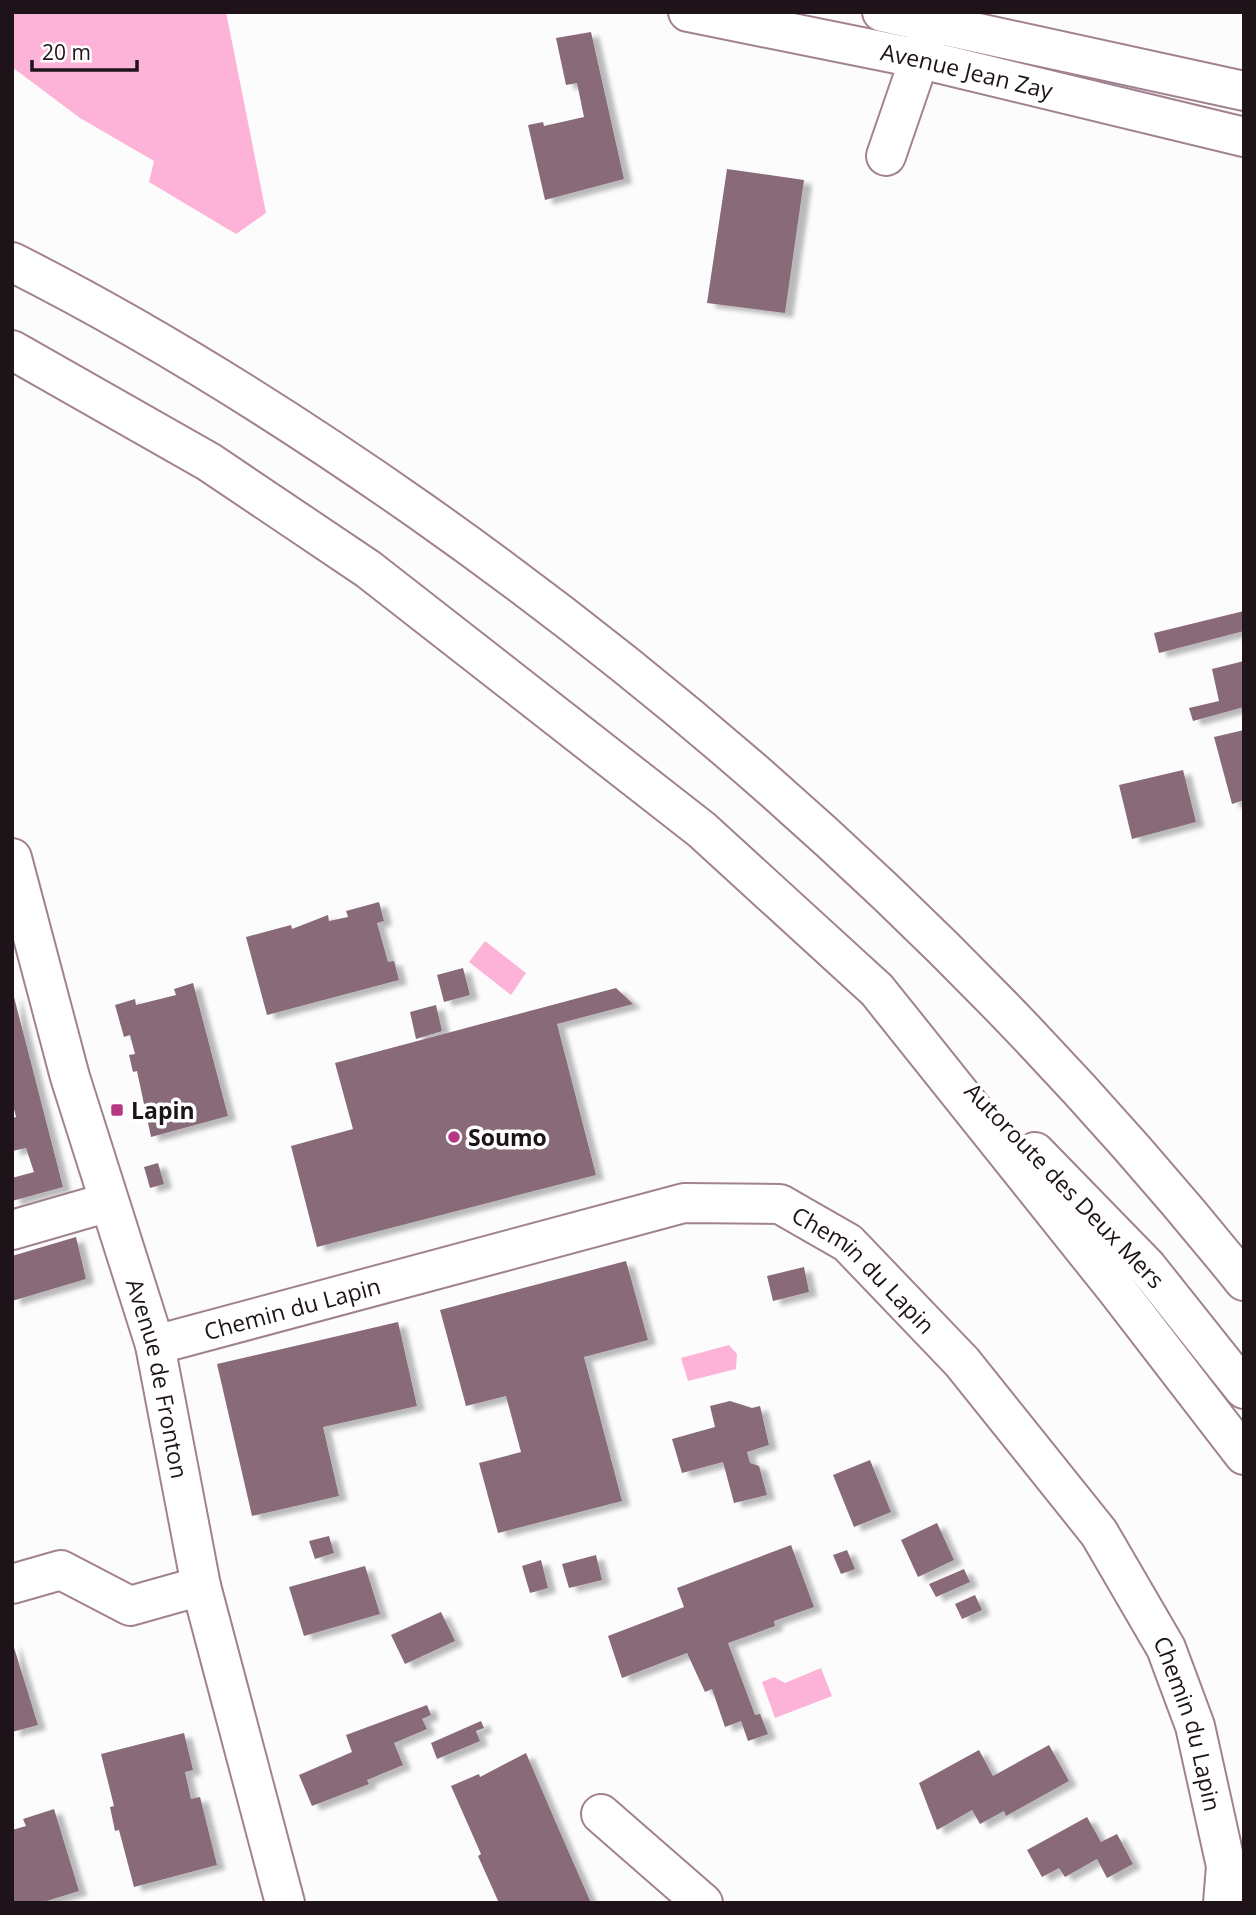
<svg xmlns="http://www.w3.org/2000/svg" width="1256" height="1915" font-family="'Open Sans',sans-serif">
  <style>
    .water { fill: #fdb2d7 }
    .building { fill: #886a79; filter: url(#shadow) }
    .lines { fill: none; stroke-linecap: round; stroke-linejoin: round }
    .minor-casing { stroke: #a18291; stroke-width: 42 }
    .major-casing { stroke: #a18291; stroke-width: 42 }
    .highway-casing { stroke: #a18291; stroke-width: 42 }
    .minor { stroke: #fff; stroke-width: 38 }
    .major { stroke: #fff; stroke-width: 38 }
    .highway { stroke: #fff; stroke-width: 38 }
    .poi-dot { fill: #b63783; stroke: #fff; stroke-width: 2.5 }
    .labels { text-anchor: middle; dominant-baseline: central; stroke-width: 7; stroke-linejoin: round; paint-order: stroke }
    .street-label { font-size: 23px; fill: #1e1319; stroke: #fff }
    .poi-label { font-size: 23px; font-weight: bold; fill: #1e1319; stroke: #fff; text-anchor: start }
  </style>
  <defs>
    <filter id="shadow"><feDropShadow dx="8" dy="4.5" stdDeviation="2" flood-color="#0004"/></filter>
  </defs>
  <rect width="100%" height="100%" fill="#fcfcfc"/>
  <path class="water" d="M12,12H226L266,213L236,234L149,182L154,161L80,118L12,67Z
    M485,941L526,973L511,995L469,962Z
    M729,1345L737,1354L736,1369L688,1381L681,1358Z
    M821,1668L832,1696L775,1718L762,1682L774,1677L785,1683Z"/>
  <path class="building" d="M591,32L624,179L545,200L528,125L543,122L544,126L584,117L577,83L566,85L556,38Z
    M727,169L804,180L785,313L707,303Z
    M1244,611V631L1159,653L1154,633Z
    M1244,661V707L1193,721L1189,708L1219,701L1212,669Z
    M1244,730V800L1232,804L1214,737Z
    M1183,770L1196,822L1132,839L1119,785Z
    M379,902L384,921L377,923L388,962L394,961L399,980L267,1015L246,937L291,925L292,929L328,915L329,921L348,917L346,911Z
    M463,968L470,995L444,1002L437,975Z
    M193,983L228,1116L151,1137L137,1071L133,1072L129,1055L135,1054L130,1035L124,1037L115,1005L135,999L136,1005L176,995L174,989Z
    M616,988L633,1004L557,1024L596,1175L317,1247L291,1146L353,1129L335,1063Z
    M13,993L63,1187L12,1201V1178L34,1172L26,1148L12,1151V1118L16,1117L12,1101Z
    M436,1005L442,1031L416,1039L410,1012Z
    M158,1163L164,1184L150,1188L144,1167Z
    M76,1237L86,1279L12,1301V1256Z
    M626,1261L648,1340L584,1357L622,1501L498,1533L479,1463L521,1452L506,1396L466,1406L440,1310Z
    M804,1267L809,1292L773,1301L767,1276Z
    M398,1322L417,1406L323,1427L339,1496L252,1516L217,1364Z
    M730,1401L752,1408L760,1406L769,1445L747,1452L750,1463L759,1466L767,1495L734,1503L723,1462L682,1473L672,1439L715,1427L710,1406Z
    M870,1460L891,1512L854,1527L833,1475Z
    M937,1523L954,1560L918,1577L901,1540Z
    M329,1536L334,1553L315,1559L309,1541Z
    M791,1545L814,1607L774,1621L775,1626L728,1643L755,1715L760,1714L768,1734L748,1741L741,1721L725,1727L712,1689L705,1692L687,1653L622,1678L608,1636L684,1607L677,1588Z
    M847,1550L855,1569L841,1574L833,1555Z
    M596,1555L602,1580L569,1588L562,1564Z
    M541,1560L548,1588L530,1593L522,1566Z
    M365,1566L380,1614L304,1636L289,1587Z
    M964,1569L970,1582L936,1597L929,1584Z
    M975,1595L982,1610L962,1619L955,1604Z
    M441,1612L455,1641L405,1664L391,1635Z
    M12,1641L38,1725L12,1732Z
    M427,1705L431,1715L422,1719L427,1729L394,1743L403,1765L367,1780L369,1784L312,1806L299,1775L352,1752L346,1735Z
    M481,1721L484,1728L476,1731L480,1741L437,1759L431,1743Z
    M184,1733L193,1770L185,1772L191,1799L200,1797L217,1865L134,1887L119,1830L115,1831L110,1807L114,1806L101,1754Z
    M1049,1745L1069,1781L1006,1816L1004,1811L980,1824L972,1810L937,1830L919,1783L979,1750L993,1776Z
    M526,1753L556,1823L591,1903H499L478,1856L481,1854L451,1786L479,1774L480,1777Z
    M54,1809L79,1891L40,1903H12V1830L26,1826L23,1819Z
    M1087,1817L1101,1842L1117,1834L1133,1864L1107,1878L1097,1859L1065,1877L1059,1868L1042,1877L1027,1850Z"/>
  <g class="lines">
    <defs>
      <g id="minor">
        <path d="M886,156L930,28"/>
        <path d="M12,1230L109,1202"/>
        <path id="s1" d="M155,1345L684,1203L780,1204L848,1243L962,1362L1099,1533L1166,1648L1195,1726L1226,1866L1223,1903"/>
        <path d="M12,1584L61,1570L130,1606L201,1586"/>
        <path d="M601,1814L703,1903"/>
      </g>
      <g id="major">
        <path id="s2" d="M688,12L921,59L1244,137"/>
        <path d="M882,12L1244,91"/>
        <path id="s3" d="M12,858L70,1077L155,1345L201,1586L285,1903"/>
      </g>
      <path id="highway" d="M12,262C155,334 289,419 419,510C729,728 1007,987 1244,1281
        M12,350L209,462L368,569L702,830L877,990L1116,1289L1244,1455
        M1035,1152L1147,1267L1244,1389"/>
    </defs>
    <use href="#minor" class="minor-casing"/>
    <use href="#major" class="major-casing"/>
    <use href="#highway" class="highway-casing"/>
    <use href="#minor" class="minor"/>
    <use href="#major" class="major"/>
    <use href="#highway" class="highway"/>
  </g>
  <g class="poi-dot">
    <rect x="110" y="1103" width="14" height="14" rx="3.5"/>
    <circle cx="454" cy="1137" r="7"/>
  </g>
  <g class="labels">
    <g class="street-label">
      <text stroke="none"><textPath href="#s2" startOffset="285">Avenue Jean Zay</textPath></text>
      <text transform="translate(1065 1185) rotate(46)">Autoroute des Deux Mers</text>
      <text stroke="none"><textPath href="#s1" startOffset="751">Chemin du Lapin</textPath></text>
      <text stroke="none"><textPath href="#s1" startOffset="142">Chemin du Lapin</textPath></text>
      <text stroke="none"><textPath href="#s3" startOffset="541">Avenue de Fronton</textPath></text>
      <text stroke="none"><textPath href="#s1" startOffset="1318">Chemin du Lapin</textPath></text>
    </g>
    <g class="poi-label">
      <text x="131" y="1110">Lapin</text>
      <text x="468" y="1137">Soumo</text>
    </g>
  </g>
  <rect width="1256" height="1915" fill="none" stroke="#1e1319" stroke-width="28"/>
  <path d="M32 60v10h105v-10" fill="none" stroke="#1e1319" stroke-width="3.5"/>
  <text x="42" y="60" font-size="21" fill="#1e1319" stroke="#ffffff" stroke-width="5" paint-order="stroke">20 m</text>
</svg>
